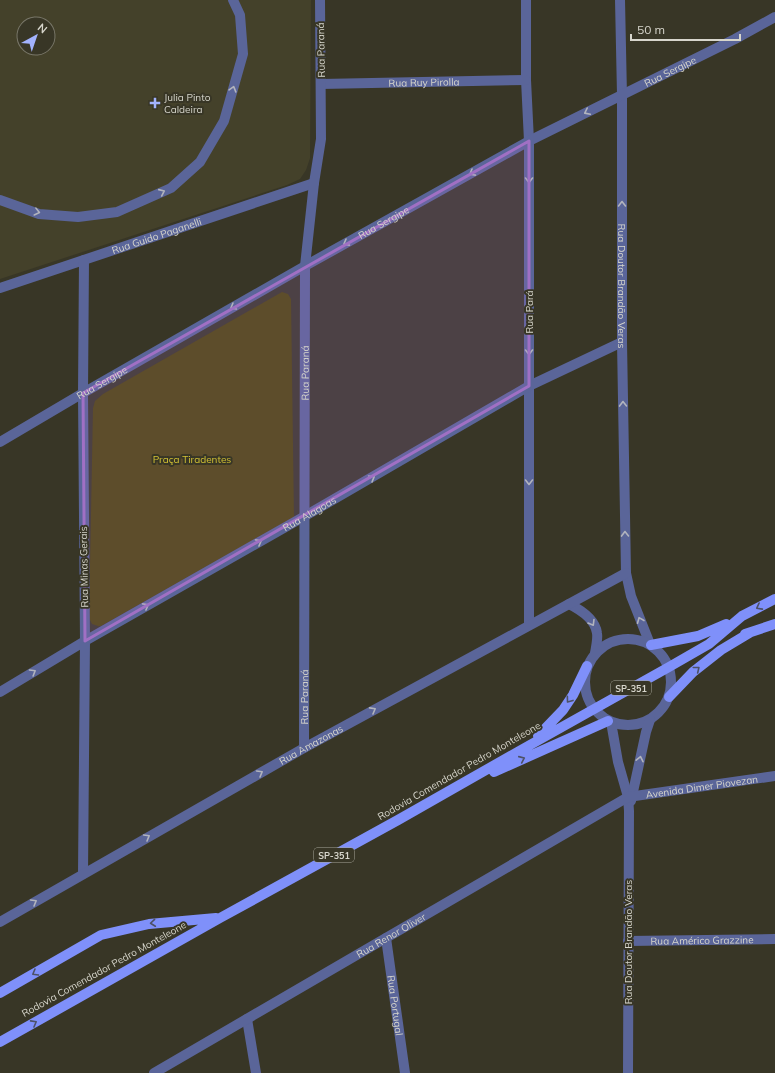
<svg xmlns="http://www.w3.org/2000/svg" width="775" height="1073" font-family="Mulish,sans-serif">
  <style>
    .built { fill: #44412a; fill-rule: evenodd }
    .green { fill: #4d4506 }
    .lines { fill: none; stroke-linecap: round; stroke-linejoin: round }
    .minor { stroke: #5a6599; stroke-width: 10 }
    .major { stroke: #7f90fa; stroke-width: 10 }
    .oneway { stroke: #b2b4bd }
    .oneway2 { stroke: #4d5166 }
    .marked { fill: #a070c4; fill-opacity: 0.2; stroke: #a070c4; stroke-width: 3; stroke-linejoin: round }
    .poi-dot { fill: #a2b2fd; stroke: #383626; stroke-width: 1.5 }
    .labels { text-anchor: middle; dominant-baseline: central; stroke-width: 4; stroke-linejoin: round; paint-order: stroke }
    .shield { fill: #383626; stroke: #a7a69a; stroke-width: 1 }
    .shield-label { font-size: 9px; font-weight: bold; fill: #d7d6cc }
    .street-label { font-size: 10px; fill: #d7d6cc; stroke: #383626 }
    .poi-label { font-size: 10px; fill: #d7d6cc; stroke: #383626; text-anchor: start }
    .park-label { font-size: 10px; fill: #d3c233; stroke: #383626 }
  </style>
  <rect width="100%" height="100%" fill="#383626"/>
  <path class="built" d="M0,0H311L310,158L306,170L300,179L287,185L0,279ZM24,24H48V48H24Z"/>
  <path class="green" d="M282,292L288,294L291,299L294,517L101,626H98L92,624L89,618L93,408L95,401L103,394Z"/>
  <g class="lines">
    <g class="minor">
      <path d="M526,0V80L529,141V625"/>
      <path id="s1" d="M620,0L622,95V342L626,573L631,596L650,644"/>
      <path id="s2" d="M321,84L526,80"/>
      <path d="M0,200L39,214L78,217L117,212L171,188L200,162L224,121L243,54L240,15L233,0"/>
      <path id="s3" d="M0,288L314,183"/>
      <path id="s4" d="M0,442L83,393L305,266L529,141L735,39L775,17"/>
      <path d="M569,604C581,610 595,619 597,633C598,639 596,647 595,653"/>
      <circle cx="628" cy="682" r="43"/>
      <path id="s5" d="M0,692L85,641L305,516L529,386L622,342"/>
      <path d="M611,722L618,762L628,797L629,811L628,1073"/>
      <path id="s6" d="M304,748L305,266L314,183L321,139L320,0"/>
      <path d="M631,801L646,732L650,720"/>
      <path d="M83,874L85,641L83,393L84,260"/>
      <path id="s7" d="M0,922L304,748L626,573"/>
      <path id="s8" d="M386,938L405,1073"/>
      <path id="s9" d="M628,941L775,939"/>
      <path d="M247,1019L256,1073"/>
      <path id="s10" d="M154,1073L628,797L775,776"/>
    </g>
    <path class="major" d="M745,634L775,624
      M651,645L698,636L726,624
      M669,697L693,672L721,650L751,632
      M538,736L563,710L573,695L587,666
      M494,772L608,721
      M0,993L101,935L149,924L216,918
      M0,1042L220,918L398,820L521,750L669,667L709,644L742,616L775,599"/>
  </g>
  <defs><path id="oneway-chevron" d="M-2-3.5L2.5 0L-2 3.5" fill="none" stroke-width="1.6" stroke-linecap="round" stroke-linejoin="round"/></defs>
  <g class="oneway">
    <use href="#oneway-chevron" transform="translate(233 89) rotate(-74)"/>
    <use href="#oneway-chevron" transform="translate(587 112) rotate(154)"/>
    <use href="#oneway-chevron" transform="translate(472 173) rotate(151)"/>
    <use href="#oneway-chevron" transform="translate(529 180) rotate(90)"/>
    <use href="#oneway-chevron" transform="translate(162 192) rotate(-24)"/>
    <use href="#oneway-chevron" transform="translate(622 204) rotate(-90)"/>
    <use href="#oneway-chevron" transform="translate(37 212) rotate(14)"/>
    <use href="#oneway-chevron" transform="translate(346 243) rotate(151)"/>
    <use href="#oneway-chevron" transform="translate(233 307) rotate(150)"/>
    <use href="#oneway-chevron" transform="translate(529 352) rotate(90)"/>
    <use href="#oneway-chevron" transform="translate(623 404) rotate(-91)"/>
    <use href="#oneway-chevron" transform="translate(372 478) rotate(-30)"/>
    <use href="#oneway-chevron" transform="translate(529 482) rotate(90)"/>
    <use href="#oneway-chevron" transform="translate(625 534) rotate(-91)"/>
    <use href="#oneway-chevron" transform="translate(259 542) rotate(-29)"/>
    <use href="#oneway-chevron" transform="translate(146 606) rotate(-29)"/>
    <use href="#oneway-chevron" transform="translate(640 620) rotate(-112)"/>
    <use href="#oneway-chevron" transform="translate(592 623) rotate(59)"/>
    <use href="#oneway-chevron" transform="translate(33 672) rotate(-31)"/>
    <use href="#oneway-chevron" transform="translate(373 710) rotate(-29)"/>
    <use href="#oneway-chevron" transform="translate(640 759) rotate(-78)"/>
    <use href="#oneway-chevron" transform="translate(260 773) rotate(-30)"/>
    <use href="#oneway-chevron" transform="translate(147 837) rotate(-30)"/>
    <use href="#oneway-chevron" transform="translate(34 902) rotate(-30)"/>
  </g>
  <g class="oneway2">
    <use href="#oneway-chevron" transform="translate(759 607) rotate(152)"/>
    <use href="#oneway-chevron" transform="translate(697 669) rotate(-39)"/>
    <use href="#oneway-chevron" transform="translate(569 700) rotate(126)"/>
    <use href="#oneway-chevron" transform="translate(522 759) rotate(-24)"/>
    <use href="#oneway-chevron" transform="translate(153 923) rotate(174)"/>
    <use href="#oneway-chevron" transform="translate(35 973) rotate(150)"/>
    <use href="#oneway-chevron" transform="translate(34 1023) rotate(-29)"/>
  </g>
  <path class="marked" d="M529,141V386L85,641L83,393Z"/>
  <path class="poi-dot" d="M153 97h4v4h4v4h-4v4h-4v-4h-4v-4h4z"/>
  <g class="labels">
    <g class="shield">
      <rect x="611" y="681" width="40" height="14" rx="3"/>
      <rect x="314" y="848" width="40" height="14" rx="3"/>
    </g>
    <g class="shield-label">
      <text x="631" y="688">SP-351</text>
      <text x="334" y="855">SP-351</text>
    </g>
    <g class="street-label">
      <text transform="translate(321 50) rotate(-91)">Rua Paraná</text>
      <text stroke="none"><textPath href="#s4" startOffset="766">Rua Sergipe</textPath></text>
      <text stroke="none"><textPath href="#s2" startOffset="103">Rua Ruy Pirolla</textPath></text>
      <text stroke="none"><textPath href="#s4" startOffset="442">Rua Sergipe</textPath></text>
      <text stroke="none"><textPath href="#s3" startOffset="165">Rua Guido Paganelli</textPath></text>
      <text stroke="none"><textPath href="#s1" startOffset="286">Rua Doutor Brandão Veras</textPath></text>
      <text transform="translate(529 312) rotate(-90)">Rua Pará</text>
      <text stroke="none"><textPath href="#s6" startOffset="375">Rua Paraná</textPath></text>
      <text stroke="none"><textPath href="#s4" startOffset="118">Rua Sergipe</textPath></text>
      <text stroke="none"><textPath href="#s5" startOffset="357">Rua Alagoas</textPath></text>
      <text transform="translate(84 567) rotate(-91)">Rua Minas Gerais</text>
      <text stroke="none"><textPath href="#s6" startOffset="51">Rua Paraná</textPath></text>
      <text stroke="none"><textPath href="#s7" startOffset="358">Rua Amazonas</textPath></text>
      <text transform="translate(459 771) rotate(-30)">Rodovia Comendador Pedro Monteleone</text>
      <text stroke="none"><textPath href="#s10" startOffset="623">Avenida Dimer Piovezan</textPath></text>
      <text stroke="none"><textPath href="#s10" startOffset="274">Rua Renor Oliver</textPath></text>
      <text stroke="none"><textPath href="#s9" startOffset="74">Rua Américo Grazzine</textPath></text>
      <text transform="translate(628 942) rotate(-90)">Rua Doutor Brandão Veras</text>
      <text transform="translate(104 969) rotate(-29)">Rodovia Comendador Pedro Monteleone</text>
      <text stroke="none"><textPath href="#s8" startOffset="68">Rua Portugal</textPath></text>
    </g>
    <g class="poi-label">
      <text x="164" y="97">Julia Pinto<tspan x="164" dy="12">Caldeira</tspan></text>
    </g>
    <g class="park-label">
      <text x="192" y="459">Praça Tiradentes</text>
    </g>
  </g>
  <g transform="translate(36 36) rotate(40)"><circle r="19" fill="#383626" stroke="#787668"/>
  <path d="M0-3L7 15L0 10L-7 15Z" fill="#a2b2fd"/>
  <text y="-6" font-size="11" font-weight="bold" text-anchor="middle" fill="#d7d6cc">N</text>
  </g>
  <path d="M631 34v6h109v-6" fill="none" stroke="#d7d6cc" stroke-width="2"/>
  <text x="637" y="34" font-size="12" fill="#d7d6cc" stroke="#383626" stroke-width="3" paint-order="stroke">50 m</text>
</svg>
